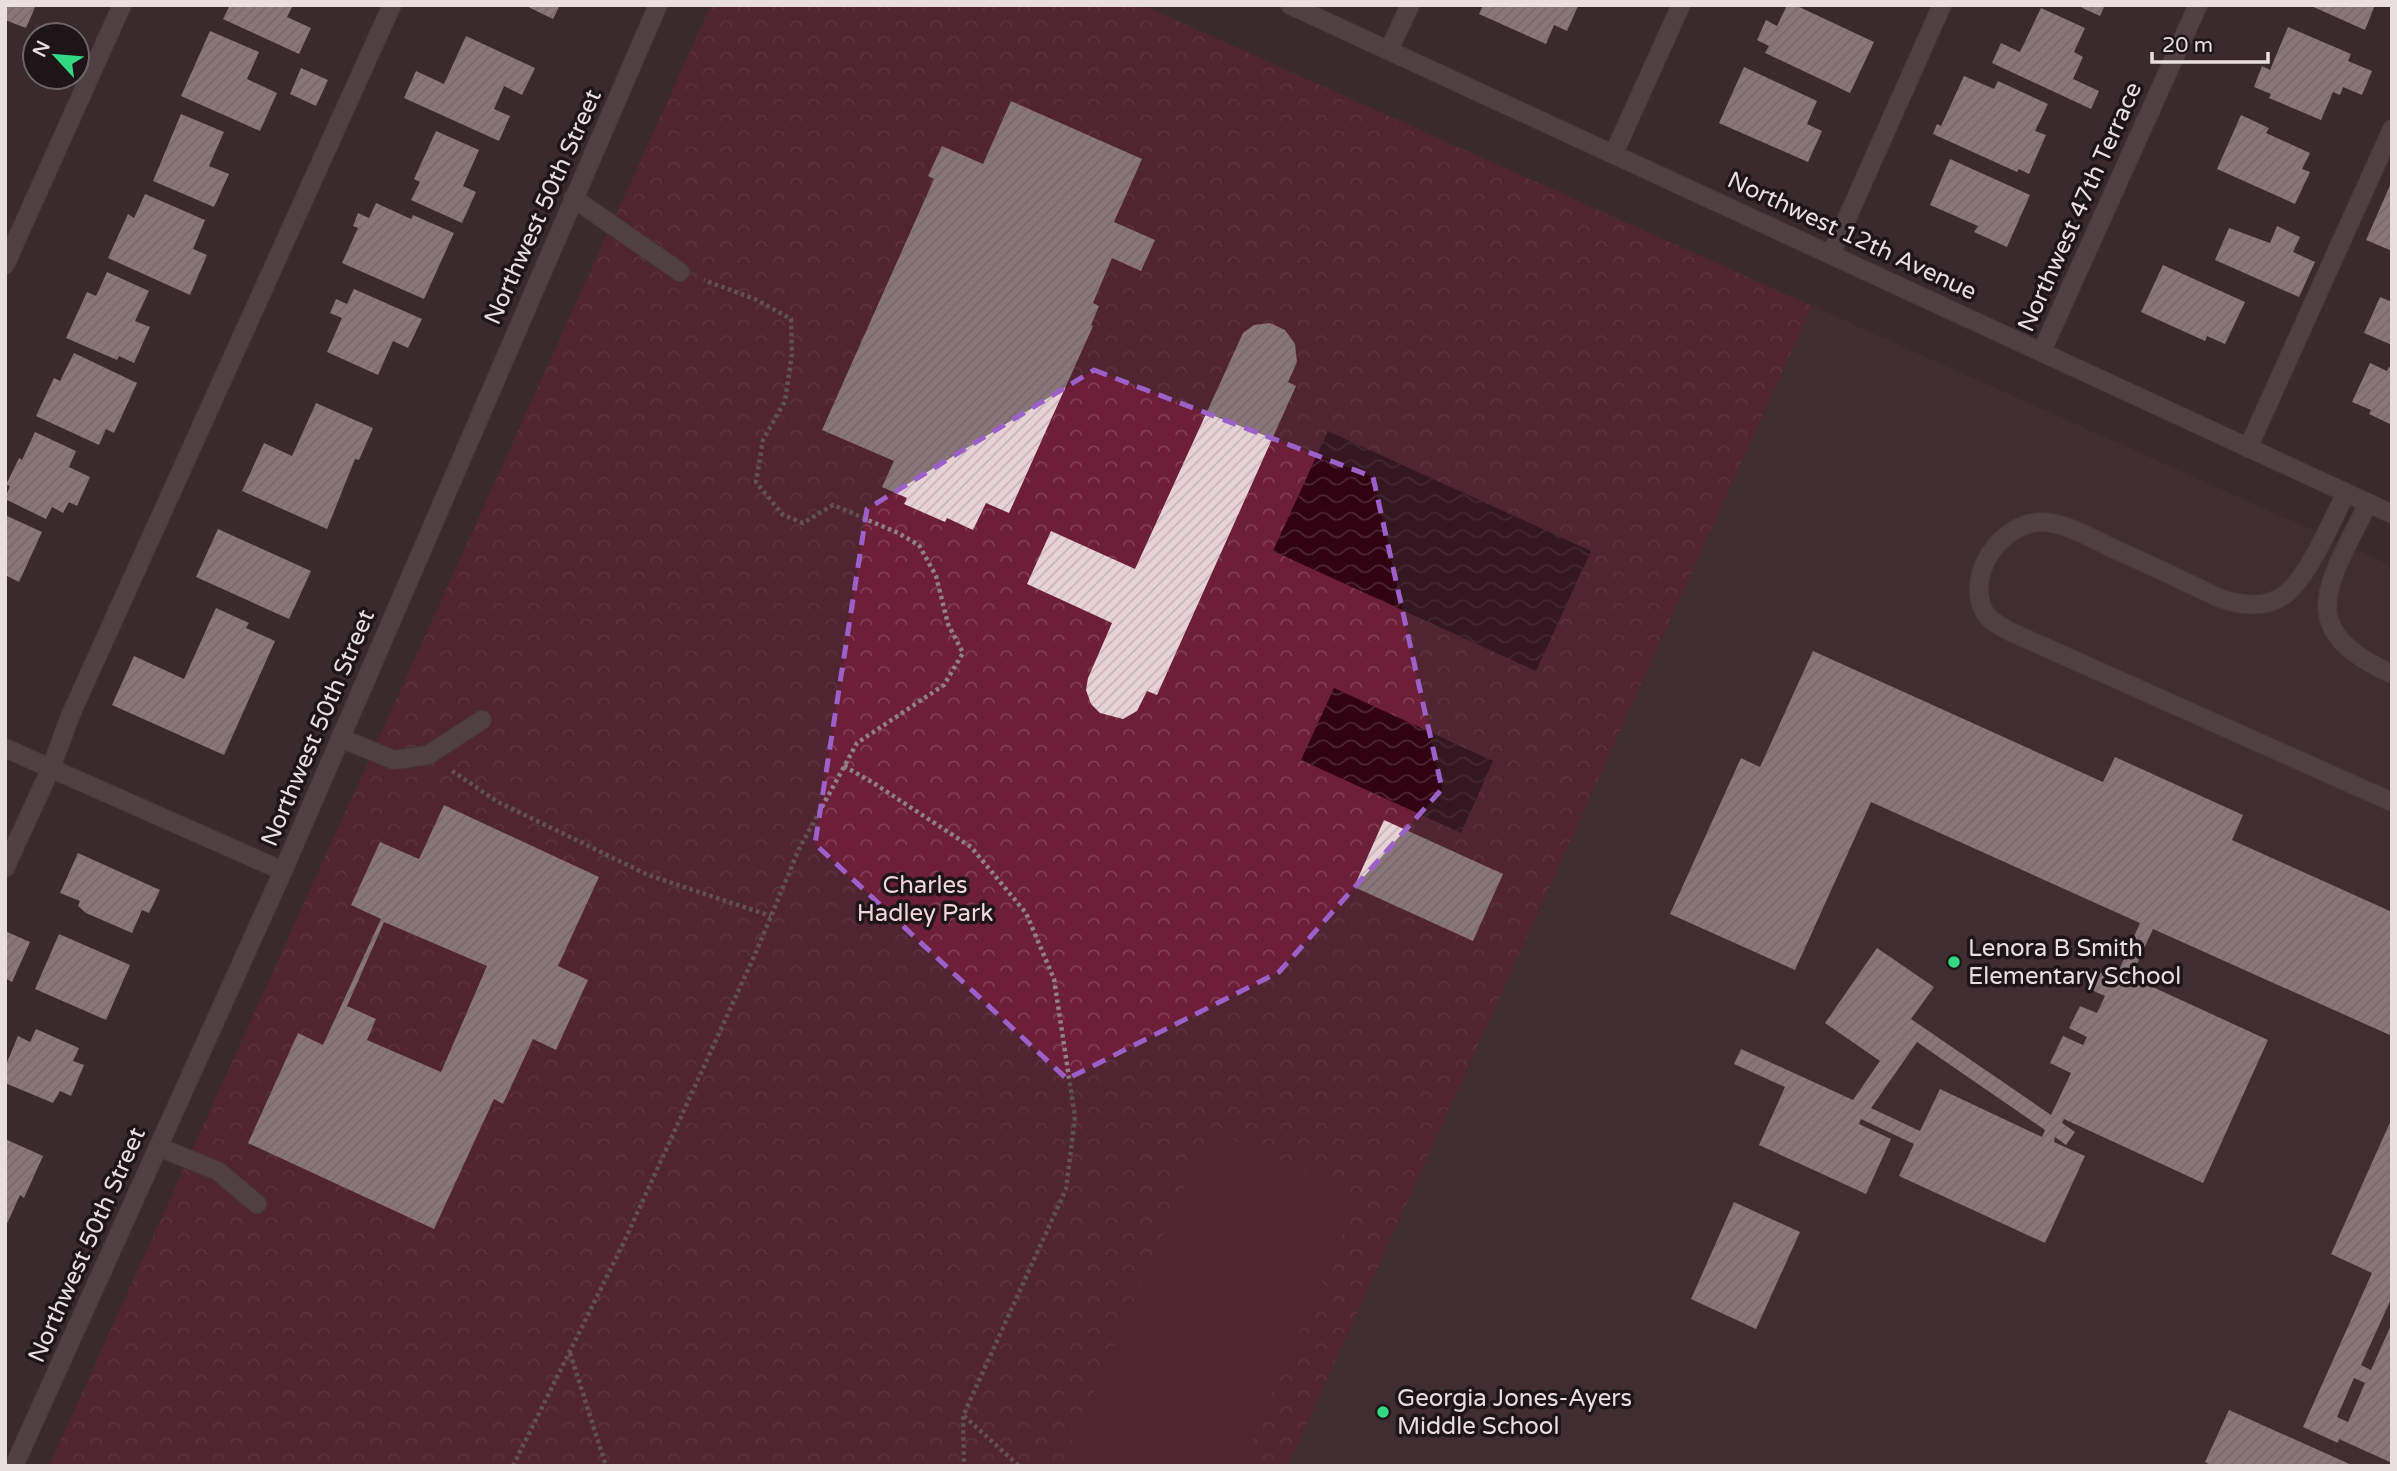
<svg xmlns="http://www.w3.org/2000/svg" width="2397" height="1471" font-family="'Varela Round',sans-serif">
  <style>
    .built { fill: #483237 }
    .forest { fill: url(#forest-crowns) }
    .garden { fill: #6d1e38 }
    .water { fill: url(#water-waves) }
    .building { fill: url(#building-hatch); fill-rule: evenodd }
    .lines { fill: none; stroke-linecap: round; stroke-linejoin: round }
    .service-casing { stroke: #55484b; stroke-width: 20 }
    .minor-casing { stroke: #55484b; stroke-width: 20 }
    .secondary-casing { stroke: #55484b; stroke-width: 20 }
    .path { stroke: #8f8184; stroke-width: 4.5; stroke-dasharray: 3.5 3.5; stroke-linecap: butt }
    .service { stroke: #6d5b5e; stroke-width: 18 }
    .minor { stroke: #6d5b5e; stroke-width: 18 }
    .secondary { stroke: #6d5b5e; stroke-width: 18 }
    .marked { fill: none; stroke: #9c61c9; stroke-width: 5; stroke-dasharray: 14 9; stroke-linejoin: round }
    .poi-dot { fill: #32d882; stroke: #1d1517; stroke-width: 2.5 }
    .labels { text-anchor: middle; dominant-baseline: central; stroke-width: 7; stroke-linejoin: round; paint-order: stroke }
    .street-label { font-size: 24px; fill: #e9dee0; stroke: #1d1517 }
    .park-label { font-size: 24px; fill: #f1d6db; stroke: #1d1517 }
    .poi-label { font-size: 24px; fill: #e9dee0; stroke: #1d1517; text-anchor: start }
  </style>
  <defs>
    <pattern id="forest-crowns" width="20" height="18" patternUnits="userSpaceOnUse" patternTransform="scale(1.75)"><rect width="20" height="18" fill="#6d1e38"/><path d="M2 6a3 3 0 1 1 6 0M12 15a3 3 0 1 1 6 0" fill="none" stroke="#823e54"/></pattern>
    <pattern id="water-waves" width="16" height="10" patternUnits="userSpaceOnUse" patternTransform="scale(1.75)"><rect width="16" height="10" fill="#300212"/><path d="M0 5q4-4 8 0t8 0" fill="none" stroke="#4e2634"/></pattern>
    <pattern id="building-hatch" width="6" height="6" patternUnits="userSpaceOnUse" patternTransform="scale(1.75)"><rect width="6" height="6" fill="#e7d2d6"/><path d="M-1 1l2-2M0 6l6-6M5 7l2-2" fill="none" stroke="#c7b5b9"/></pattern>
  </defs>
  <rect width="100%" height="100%" fill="#3a2a2e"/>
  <path class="built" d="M1812,306L2392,566V1466H1288Z"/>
  <path class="forest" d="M711,5H1142L1812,306L1288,1466H49Z"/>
  <path class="garden" d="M1210,1129L1360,1195L1240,1466H1061Z"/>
  <path class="water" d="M1328,431L1591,551L1536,671L1273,551Z
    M1334,688L1493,761L1461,833L1301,760Z"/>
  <path class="building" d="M5,5H36L26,28L5,20Z
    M230,5H293L287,17L311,28L299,54L223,19Z
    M524,5H560L553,19Z
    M1483,5H1576L1578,6L1567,31L1554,25L1546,44L1479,14Z
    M1787,5H1795L1874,42L1850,93L1765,53L1769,46L1757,40L1766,20L1777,26Z
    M2076,5H2105L2100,16Z
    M2309,5H2375L2365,30Z
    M2041,8L2085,28L2074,52L2083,57L2073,79L2099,91L2091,109L1992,63L2001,43L2020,52Z
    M2288,27L2351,54L2348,61L2372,71L2362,95L2343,87L2340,95L2333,92L2321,120L2269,98L2271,94L2254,87L2262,66L2270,70Z
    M210,31L259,52L247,79L277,93L260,131L181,96Z
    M466,36L535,68L522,95L504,86L494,109L510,116L499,141L404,98L416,71L444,84Z
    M1744,67L1817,101L1807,124L1822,131L1808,162L1719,123Z
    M301,68L328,80L316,106L290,94Z
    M1964,76L1994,89L1998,81L2048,104L2035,131L2046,135L2029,174L2019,169L2017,172L1933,134L1937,124L1941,126Z
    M1011,101L1142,159L1114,222L1155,240L1141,271L1112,258L1093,303L1099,306L1091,325L1093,326L1009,513L986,503L973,530L947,518L945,522L904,504L907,498L882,487L894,461L822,430L934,179L928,176L942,146L983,164Z
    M181,114L224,132L209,166L229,174L214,207L153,181Z
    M2241,115L2269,128L2266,133L2310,153L2302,169L2310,172L2295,204L2217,169Z
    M436,131L479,150L463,186L476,192L462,223L411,200L420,182L414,179Z
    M1950,159L2030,195L2007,247L1974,232L1978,226L1930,205Z
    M2392,181V251L2366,240Z
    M145,194L205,220L193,249L207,255L190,295L108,258L128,214L134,218Z
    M376,203L411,219L413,215L454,233L424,299L342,263L358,228L353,226L358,213L369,218Z
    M2277,226L2300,237L2293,252L2315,262L2299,297L2215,260L2229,228L2270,243Z
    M2163,265L2245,302L2225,344L2207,336L2205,341L2141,312Z
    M107,272L149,291L135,321L150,327L134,363L119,356L117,360L66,338L87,292L96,296Z
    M354,289L422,319L408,348L393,341L378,375L327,352L342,318L330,313L336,299L347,304Z
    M2380,297L2392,302V345L2364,333Z
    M1270,323L1285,330L1295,344L1297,362L1288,382L1296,386L1157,695L1147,691L1137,711L1123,719L1100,713L1091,704L1086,690L1088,678L1112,623L1027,584L1051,531L1135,569L1243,333L1254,325Z
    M74,353L137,383L114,433L106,429L99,445L36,416L54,378L60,381Z
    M2370,363L2387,371L2389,367L2392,368V425L2369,414L2371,410L2352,402Z
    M316,403L373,428L359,460L355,459L327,529L242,491L264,443L292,456Z
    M35,432L76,451L69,467L90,477L77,506L69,502L63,513L52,507L46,519L5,499L10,486L6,485L19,458L22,460Z
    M5,515L42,532L19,582L5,575Z
    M218,529L311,571L289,619L196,577Z
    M216,608L249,623L246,628L275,641L224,755L112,705L134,656L184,679Z
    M1813,651L2103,782L2115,757L2243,815L2232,840L2392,912V1036L2153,929L2131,977L2268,1040L2203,1183L2064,1119L2062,1123L2075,1132L2066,1145L2055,1137L2054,1142L2085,1156L2045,1243L1899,1176L1914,1144L1861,1119L1859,1124L1891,1139L1866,1194L1759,1145L1785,1087L1734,1064L1741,1049L1853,1100L1880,1061L1825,1023L1877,948L1934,987L1911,1019L2051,1115L2071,1073L2050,1063L2063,1036L2083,1045L2087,1037L2069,1028L2080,1006L2097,1013L2105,996L2089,989L2097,971L2115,979L2140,923L1871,802L1795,970L1670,914L1741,758L1760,767ZM1917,1042L2045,1130L2042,1137L1940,1089L1920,1131L1871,1108Z
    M444,805L599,877L558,966L588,980L556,1050L533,1039L503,1104L494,1099L434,1229L248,1143L298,1033L323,1045L381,919L351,905L380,842L419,859ZM384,922L487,966L441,1072L367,1040L376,1019L347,1006Z
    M1384,820L1503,874L1473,941L1354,887Z
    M78,853L160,890L149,913L142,910L132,933L86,913L78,906L80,901L60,893Z
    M5,931L30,942L12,982L5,978Z
    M59,934L130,965L106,1020L35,989Z
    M36,1029L79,1048L73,1061L84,1065L71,1096L60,1091L53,1103L5,1083V1067L18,1036L30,1042Z
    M2392,1118V1297L2361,1365L2371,1370L2392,1323V1463L2339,1439L2338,1443L2303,1427L2372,1273L2331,1254ZM2354,1378L2365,1383L2348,1422L2337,1417Z
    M5,1139L43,1156L24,1198L20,1195L5,1228Z
    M1734,1202L1800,1232L1756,1329L1691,1299Z
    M2229,1410L2354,1466H2213L2205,1462Z"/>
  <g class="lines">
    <defs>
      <path id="service" d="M1389,50L1410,5
        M573,198L680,272
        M1831,254L1942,5
        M2248,448L2392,129
        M2346,493C2332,520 2307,580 2283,596C2263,609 2240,605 2219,598C2184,581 2148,564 2112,548C2091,538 2064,522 2041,522C2001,523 1964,575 1985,613C1991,622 2002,627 2011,632L2392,802
        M2368,503C2331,581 2289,628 2392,674
        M340,738L394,760L428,755L482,720
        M5,868L51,768L71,714L392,5
        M158,1147L218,1171L257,1204"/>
      <path id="minor" d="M1614,153L1681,5
        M5,265L122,5
        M2042,351L2198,5
        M5,748L283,871
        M14,1466L283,871L658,5"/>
      <path id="secondary" d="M1290,5L2392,514"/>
    </defs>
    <use href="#service" class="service-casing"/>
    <use href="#minor" class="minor-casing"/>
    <use href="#secondary" class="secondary-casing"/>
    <path class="path" d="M844,766L875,784L971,847L1026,913L1054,979L1075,1117L1066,1189L963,1416L964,1466
      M452,771L498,802L648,875L771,916
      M570,1353L606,1466
      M964,1416L1019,1466
      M513,1466L624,1242L756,952L799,849L857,743L944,685L963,653L948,624L936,576L919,545L898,533L833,505L803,523L783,515L756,482L763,440L785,401L792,354L791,319L757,300L704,280"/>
    <use href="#service" class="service"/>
    <use href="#minor" class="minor"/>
    <use href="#secondary" class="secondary"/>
  </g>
  <path d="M0 0H2397V1471H0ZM1094,370L1373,477L1442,789L1279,972L1067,1079L815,844L867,509Z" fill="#3a2a2e" fill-opacity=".55" fill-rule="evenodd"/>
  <path class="marked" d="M1094,370L1373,477L1442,789L1279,972L1067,1079L815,844L867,509Z"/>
  <g class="poi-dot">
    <circle cx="1954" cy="962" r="7"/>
    <circle cx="1383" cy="1412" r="7"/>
  </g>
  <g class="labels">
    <g class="street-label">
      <text transform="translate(543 207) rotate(-66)">Northwest 50th Street</text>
      <text transform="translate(2080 207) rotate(-66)">Northwest 47th Terrace</text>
      <text transform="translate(1852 236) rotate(25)">Northwest 12th Avenue</text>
      <text transform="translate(318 728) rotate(-67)">Northwest 50th Street</text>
      <text transform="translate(87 1245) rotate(-66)">Northwest 50th Street</text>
    </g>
    <g class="park-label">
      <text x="925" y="885">Charles<tspan x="925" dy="28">Hadley Park</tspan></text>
    </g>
    <g class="poi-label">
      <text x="1968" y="948">Lenora B Smith<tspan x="1968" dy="28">Elementary School</tspan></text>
      <text x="1397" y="1398">Georgia Jones-Ayers<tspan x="1397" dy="28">Middle School</tspan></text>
    </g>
  </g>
  <rect width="2397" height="1471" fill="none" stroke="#e9dee0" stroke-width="14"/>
  <g transform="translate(56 56) rotate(296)"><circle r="33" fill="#1d1517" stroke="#6f6567" stroke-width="2"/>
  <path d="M0-5L12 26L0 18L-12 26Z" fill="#32d882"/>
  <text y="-10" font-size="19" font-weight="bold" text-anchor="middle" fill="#e9dee0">N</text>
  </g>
  <path d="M2152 52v10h116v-10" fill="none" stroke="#e9dee0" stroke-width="3.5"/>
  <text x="2162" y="52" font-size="21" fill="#e9dee0" stroke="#1d1517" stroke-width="5" paint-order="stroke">20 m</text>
</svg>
